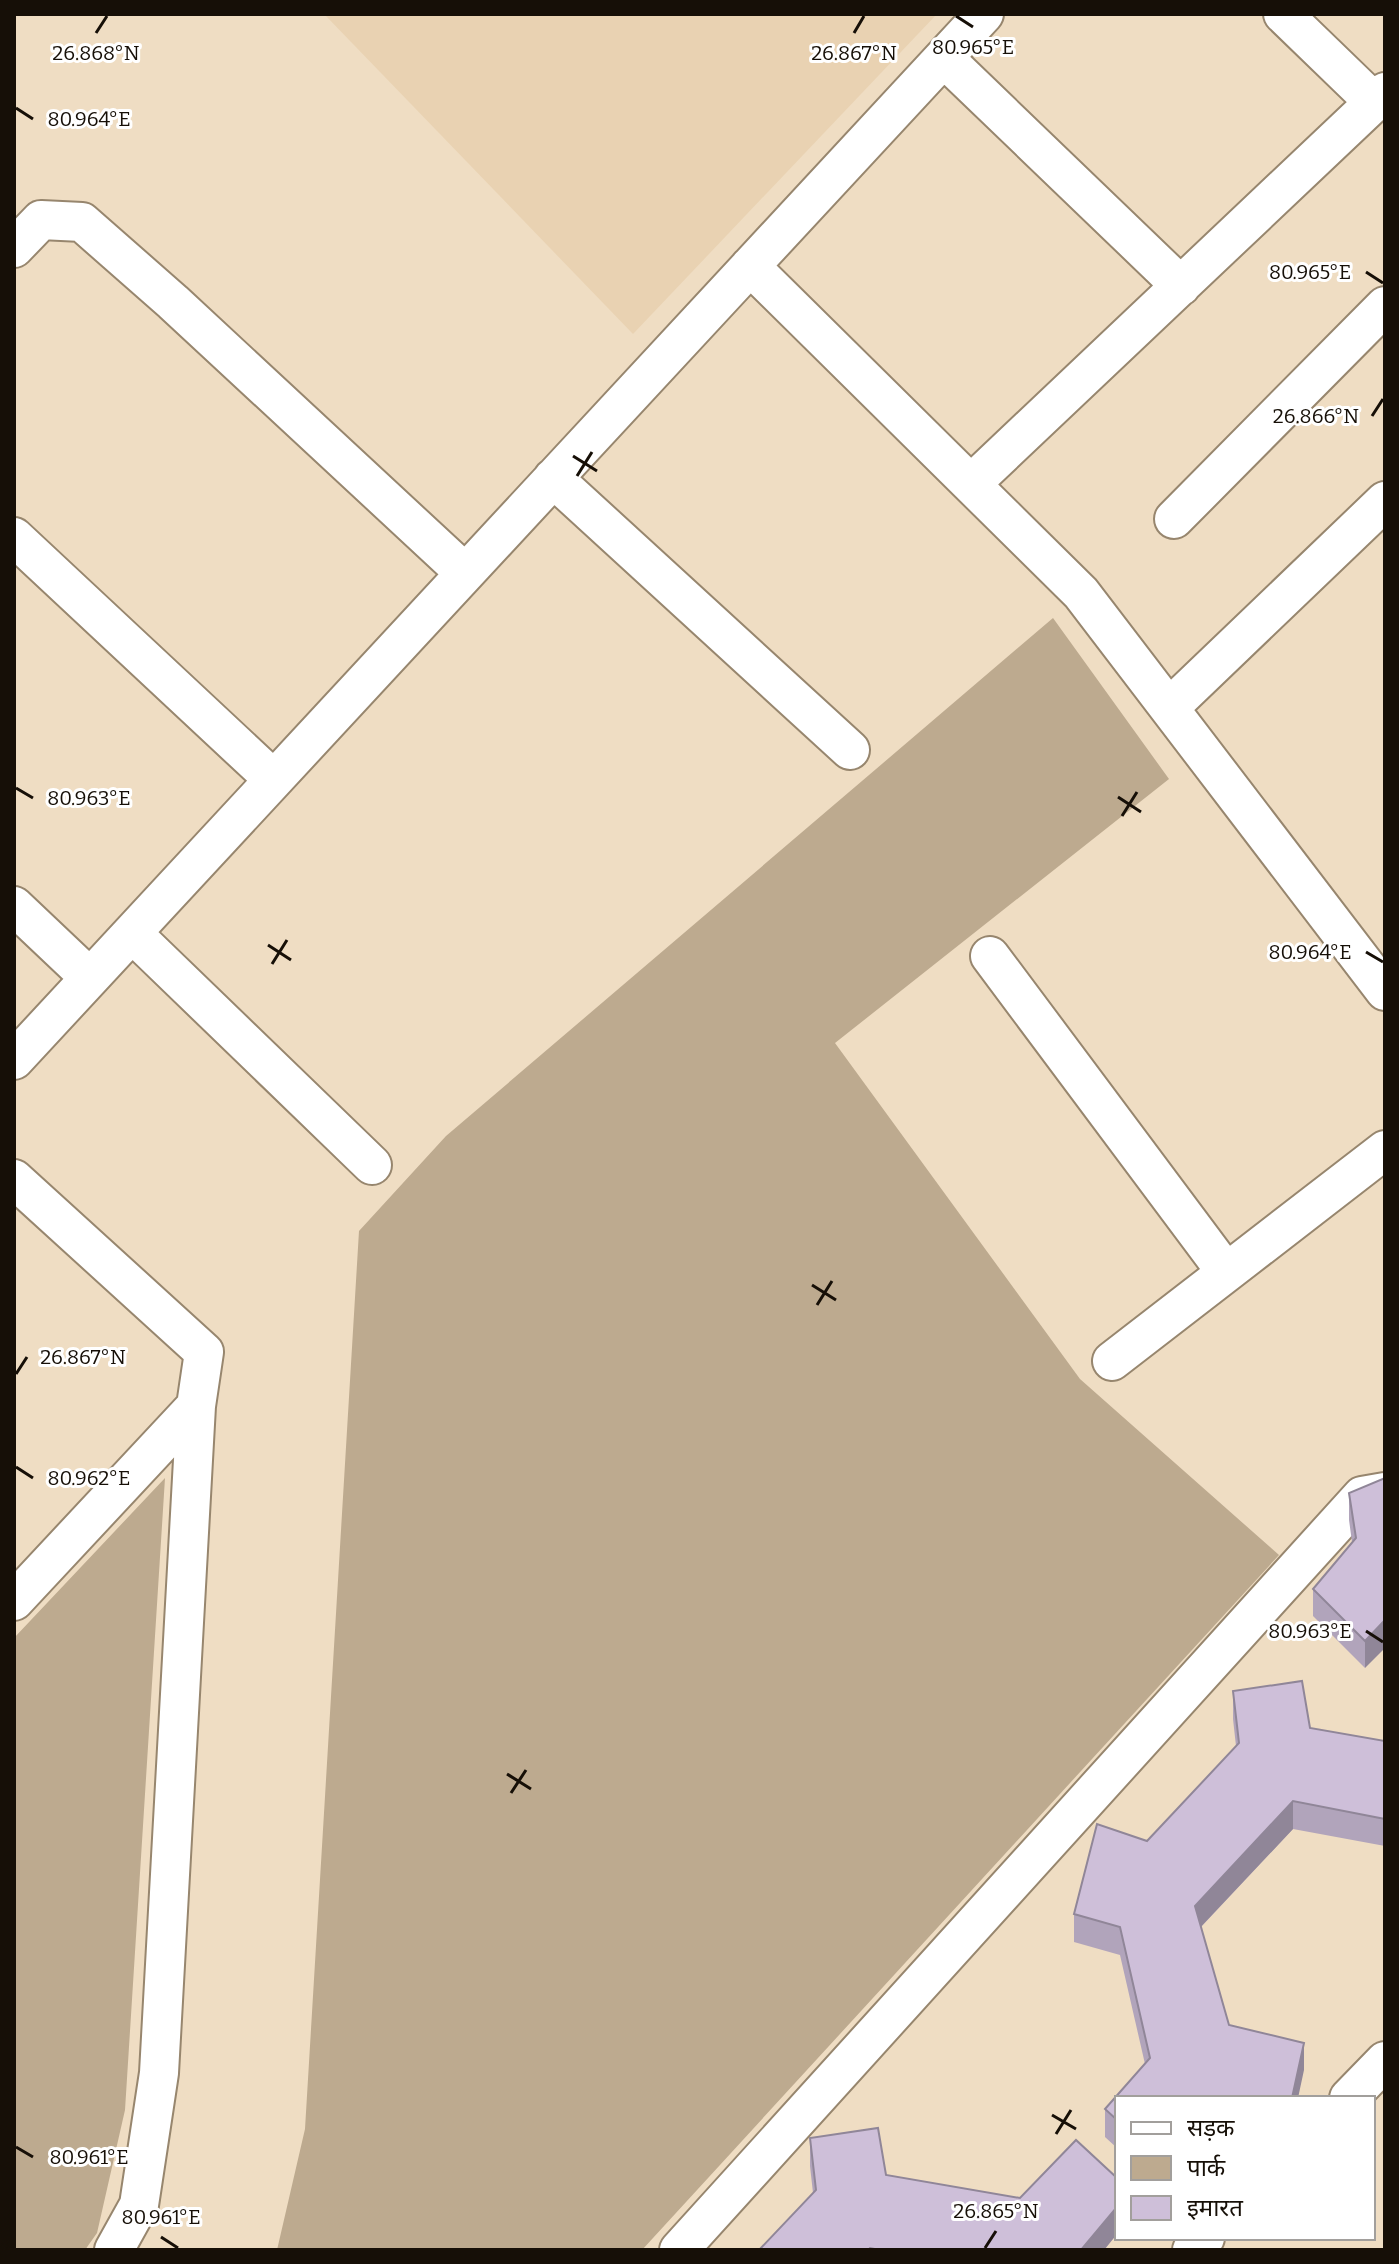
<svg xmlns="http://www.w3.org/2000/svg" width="1399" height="2264" font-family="Bitter,'Noto Sans Devanagari',serif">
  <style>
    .built { fill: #e9d2b2 }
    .green { fill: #bdaa8f }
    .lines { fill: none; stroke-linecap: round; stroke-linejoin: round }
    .minor-casing { stroke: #97866e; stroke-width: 42 }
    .minor { stroke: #fff; stroke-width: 38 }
    .wall { fill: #b1a4bb }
    .shaded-wall { fill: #908698 }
    .building { fill: #cebfd9; stroke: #908698; stroke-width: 2 }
    .ticks { fill: none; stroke: #160f07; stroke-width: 3 }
    .ticks-label { font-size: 20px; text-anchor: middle; fill: #160f07; stroke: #fff; stroke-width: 6; stroke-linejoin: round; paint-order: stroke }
  </style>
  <rect width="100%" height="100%" fill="#efddc3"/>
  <path class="built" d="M324,14H937L633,334Z"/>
  <path class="green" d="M1053,618L1169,779L835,1043L1080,1379L1279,1555L642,2250H277L305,2129L359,1231L446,1136Z
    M165,1478L125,2110L97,2233L85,2250H14V1638Z"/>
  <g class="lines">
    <defs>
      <path id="minor" d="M1283,14L1374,102
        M944,58L1181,286
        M14,248L41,220L82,222L173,302L465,573
        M750,266L1081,593L1385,991
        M553,478L850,750
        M971,484L1385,92
        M1174,519L1385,306
        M14,537L273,779
        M1169,708L1385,501
        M14,906L90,978
        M132,933L372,1165
        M990,956L1226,1272
        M14,1060L984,14
        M14,1179L204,1352L196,1406L159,2073L139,2205L114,2250
        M1112,1361L1385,1150
        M14,1601L196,1406
        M1349,2098L1385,2061
        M679,2250L1362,1496L1385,1492
        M1192,2250L1205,2238"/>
    </defs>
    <use href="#minor" class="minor-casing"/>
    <use href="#minor" class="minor"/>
  </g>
  <path class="wall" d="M1385,1478L1365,1668L1313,1616V1589L1352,1542L1349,1520V1493Z
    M1233,1691L1310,1728L1385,1741V1846L1293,1829L1201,1927L1229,2025L1304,2070L1117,2098V2148L1105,2137V2109L1145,2064L1120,1955L1074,1942V1914L1147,1841L1236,1746L1233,1719Z
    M810,2138L886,2175L1020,2198L1117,2178V2234L1104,2250H759L813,2193L810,2166Z"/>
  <path class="shaded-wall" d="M1385,1620V1648L1365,1668V1641Z
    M1293,1801V1829L1195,1933V1906Z
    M1304,2043V2070L1298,2098H1292Z
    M1117,2207V2234L1104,2250H1081Z"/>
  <path class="building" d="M1385,1478V1620L1365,1641L1313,1589L1356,1538L1349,1493Z
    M1302,1681L1310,1728L1385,1741V1819L1293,1801L1195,1906L1229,2025L1304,2043L1292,2098H1117V2120L1105,2109L1150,2058L1120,1927L1074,1914L1097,1824L1147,1841L1239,1743L1233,1691Z
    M878,2128L886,2175L1020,2198L1076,2140L1117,2178V2207L1081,2250H880L870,2248L868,2250H759L816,2190L810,2138Z"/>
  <path class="ticks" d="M956,16L973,27M96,33L107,16M854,33L864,16M16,108L33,119M1366,272L1383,283M1372,416L1383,399M573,456L597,471M577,476L592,452M16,788L33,798M1118,797L1141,812M1122,816L1137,792M268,945L291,960M1366,952L1383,962M272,964L287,940M812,1285L836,1300M817,1305L832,1281M16,1374L27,1357M16,1467L33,1478M1366,1631L1383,1642M507,1774L531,1789M511,1793L526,1770M1052,2115L1076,2129M1056,2134L1071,2110M16,2147L33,2157M161,2237L178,2248M985,2248L996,2231"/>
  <g class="ticks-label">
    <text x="973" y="54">80.965°E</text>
    <text x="96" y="60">26.868°N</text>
    <text x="854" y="60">26.867°N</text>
    <text x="89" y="126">80.964°E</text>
    <text x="1310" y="279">80.965°E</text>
    <text x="1316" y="423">26.866°N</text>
    <text x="89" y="805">80.963°E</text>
    <text x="1310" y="959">80.964°E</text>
    <text x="83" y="1364">26.867°N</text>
    <text x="89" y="1485">80.962°E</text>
    <text x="1310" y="1638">80.963°E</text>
    <text x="89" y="2164">80.961°E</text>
    <text x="996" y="2218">26.865°N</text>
    <text x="161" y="2224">80.961°E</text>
  </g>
  <rect width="1399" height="2264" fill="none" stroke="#160f07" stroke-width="32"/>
  <rect x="1115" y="2096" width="260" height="144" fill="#ffffff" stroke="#a29f9c" stroke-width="2"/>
  <rect x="1131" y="2122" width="40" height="12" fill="#ffffff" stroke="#a29f9c" stroke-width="2"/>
  <text x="1187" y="2136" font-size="24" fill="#160f07">सड़क</text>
  <rect x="1131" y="2156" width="40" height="24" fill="#bdaa8f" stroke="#a29f9c" stroke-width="2"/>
  <text x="1187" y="2176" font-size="24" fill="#160f07">पार्क</text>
  <rect x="1131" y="2196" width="40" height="24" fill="#cebfd9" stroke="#a29f9c" stroke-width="2"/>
  <text x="1187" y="2216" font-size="24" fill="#160f07">इमारत</text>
</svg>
